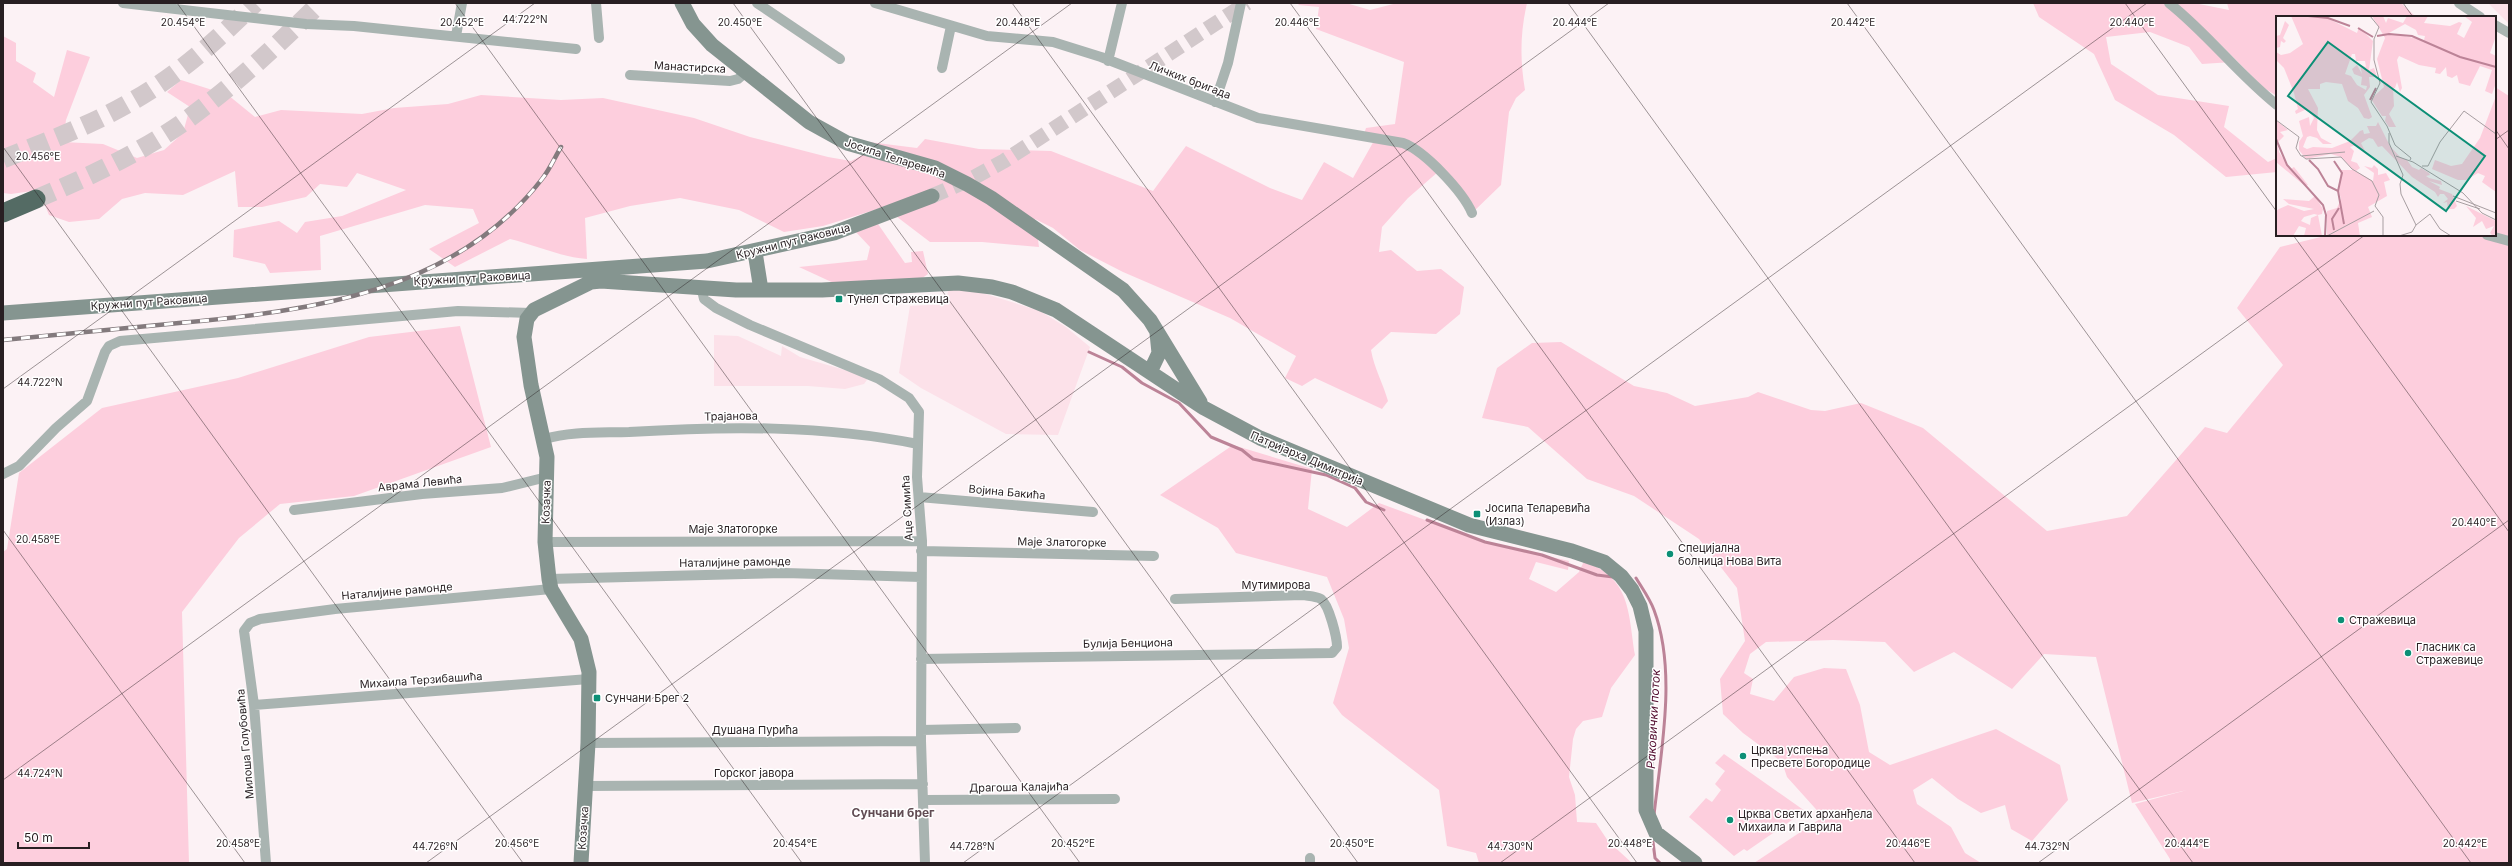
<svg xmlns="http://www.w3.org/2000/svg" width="2512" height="866" font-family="Inter,sans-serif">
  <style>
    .built { fill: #fce1e9 }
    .green { fill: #fdcedd }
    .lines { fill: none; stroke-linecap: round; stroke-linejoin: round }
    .stream { stroke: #bc8397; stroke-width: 3 }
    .secondary-tunnel { stroke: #d2c8cb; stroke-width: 15; stroke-dasharray: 15 8; stroke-linecap: butt }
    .highway-tunnel { stroke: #d2c8cb; stroke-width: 19; stroke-dasharray: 19 10; stroke-linecap: butt }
    .street { stroke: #a9b4b1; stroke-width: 10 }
    .secondary { stroke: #859590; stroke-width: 15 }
    .highway { stroke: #546b64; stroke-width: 19 }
    .rail-casing { stroke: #837a7d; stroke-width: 4.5 }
    .rail { stroke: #fff; stroke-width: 3; stroke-dasharray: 9; stroke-linecap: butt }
    .ticks { fill: none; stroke: #281f22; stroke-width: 1; stroke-opacity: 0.45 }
    .poi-dot { fill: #0c8f76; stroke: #fff; stroke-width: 1.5 }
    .labels { text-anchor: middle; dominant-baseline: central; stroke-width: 3; stroke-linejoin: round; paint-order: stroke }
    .street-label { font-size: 11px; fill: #281f22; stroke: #fff }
    .poi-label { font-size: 11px; fill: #281f22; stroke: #fff; text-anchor: start }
    .water-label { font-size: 12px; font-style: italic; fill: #530d2f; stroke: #fff }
    .neighbourhood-label { font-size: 12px; font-weight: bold; fill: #624d54; stroke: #fff }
    .inset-river { fill: none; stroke: #bc8397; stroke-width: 2 }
    .inset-road { fill: none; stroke: #a79ea1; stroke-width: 1 }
    .view { fill: #0c8f76; fill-opacity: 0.15; stroke: #0c8f76; stroke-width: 2 }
    .inset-edge { fill: none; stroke: #281f22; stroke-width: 2 }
    .ticks-label { font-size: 10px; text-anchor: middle; fill: #281f22; stroke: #fff; stroke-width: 3; stroke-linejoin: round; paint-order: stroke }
  </style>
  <rect width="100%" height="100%" fill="#fcf2f5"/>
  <path class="built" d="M2488,3H2509V24Z
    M949,288L973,290L1040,311L1066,327L1090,347L1058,435L1006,434L921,388L899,373L910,306L945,304Z
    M714,335L738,336L781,356L782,346L800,357L869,377L864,384L845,389L808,386H714Z"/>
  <path class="green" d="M1300,3H1346L1370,10L1397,3H1527C1520,34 1520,60 1525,90L1516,98L1509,112L1501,185L1472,213L1439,171L1408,198L1382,227L1379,252L1391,250L1417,271L1441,269L1464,287L1460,314L1436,334L1391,332L1371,350C1374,368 1383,383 1388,401L1382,409L1315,378L1302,386L1285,378L1296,356L1230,318L1123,272L1080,250L1053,228L1035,219L1039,247L982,242H930L884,207L823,226L784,232L739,210L680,198L630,206L585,218L587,259C561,257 535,245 510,239L455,267L429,249L479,223L473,209L425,205L320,236L321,270L270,273L265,264L233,257L234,230L279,221L297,233L305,222L342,216L406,190L357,173L347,187L320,184L306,197L262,207H238L235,171L183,195L145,193L122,199L99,219L69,222L49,215L39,190L11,194L3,193V36L16,43V61L36,73L33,82L54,97L67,50L90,57L66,120L63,142L103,144L137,158L164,150L183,133L190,107L167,92L181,80L228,95L255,117L281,110L362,114L394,108L448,104L481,95L561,100L603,98L694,118L750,137L828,157L851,161L863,155L869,142L917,148L925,139L979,149L1051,151L1153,191L1186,146L1270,188L1302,200L1324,162L1353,178L1375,139L1363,137L1366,128L1395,124L1404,62L1316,29L1319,7L1298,5Z
    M2033,3H2194L2229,10L2227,3H2401L2416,17H2277V96L2264,88L2213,37L2232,62L2202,64L2189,47L2150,32L2106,37L2111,64L2158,95L2229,106L2224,127L2268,162L2277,158V172L2226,177L2174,135L2115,100L2094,54L2039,17Z
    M2495,87L2509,96V863H2170V859L2135,804L2187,790L2132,803L2096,657L2044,654L2012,689L1954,652L1914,672L1885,642L1833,640L1766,642L1750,654L1744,673L1753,679L1750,694L1774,701L1794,677L1824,668L1846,669L1860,705L1869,752L1890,765L1996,729L2060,765L2068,800L2032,841L2011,829L2005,805L1981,813L1958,799L1932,778L1913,790L1917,804L1951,827L1965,853L1981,863H1754L1823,817L1787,777L1782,762L1743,733L1723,714L1720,679L1745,641L1737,588L1699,539L1634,496L1587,479L1528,427L1482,418L1497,368L1532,343L1561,342L1634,386L1667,393L1695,406L1748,397L1758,392L1811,410L1825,411L1861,403L1923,428L2047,531L2127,516L2205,427L2227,433L2283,365L2237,308L2280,247L2329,235H2495Z
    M878,224L905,263L912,262L911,252L923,251L928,274L921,279L838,285L799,267L867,260L870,247L854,230Z
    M460,326L491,447L354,496L280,504L239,538L182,612L189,863H3V552L7,549L19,473L102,408L238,378L369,337Z
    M1233,445L1312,469L1308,509L1347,527L1379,503L1485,542L1569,561L1568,570L1536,562L1529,579L1556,592L1579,572L1584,561C1631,579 1628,611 1635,655L1611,688L1602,717L1583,721L1576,729L1573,739L1569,777L1575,795L1577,822L1596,823L1608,841L1632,863H1479L1476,853L1447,846L1439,790L1342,715L1333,703L1349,648L1344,619L1327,577L1236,553L1218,528L1160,495Z
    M1724,754L1805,811L1747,851L1744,849L1734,856L1689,817L1706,798L1712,802L1721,790L1715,784L1725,771L1715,763Z"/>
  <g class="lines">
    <path class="stream" d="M895,302L944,299
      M1089,352L1122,367L1142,383L1179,403L1211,437L1242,450L1253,459L1326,475L1355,488L1366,502L1384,510
      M1427,520L1485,542L1542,555L1597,575L1613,577
      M1636,578C1642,588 1650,599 1654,610C1677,671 1661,751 1654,815
      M1653,842L1655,858L1660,863"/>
    <path class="secondary-tunnel" d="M932,196L971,179L1004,161L1247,3"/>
    <path class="highway-tunnel" d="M3,159C45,142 89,126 129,103C176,77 216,41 255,3
      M36,199C86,178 136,155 181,124C231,88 277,46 320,3"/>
    <path class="street" d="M123,3L306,24L354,26L576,49
      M596,3L599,38
      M757,3L840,59
      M875,3L987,36L1053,42L1101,57L1258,118L1403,143C1425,151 1463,192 1472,213
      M2169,3C2208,34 2238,74 2277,105
      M2459,3L2480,17
      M2495,25L2509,33
      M456,36L462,3
      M1108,61L1122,3
      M942,68L951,26
      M630,75L730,81L738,79L746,72
      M1215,102L1228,63L1241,3
      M2487,235L2509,241
      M701,286L704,299L716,308L750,325L879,379L909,398L919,412L917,477L922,541L921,741L925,863
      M545,439C571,431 602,433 629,432C726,426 823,425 918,444
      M3,474L19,466L56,428L87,401L105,352L109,346L120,341L458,311L531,313
      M919,497L1093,512
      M294,510L422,494L502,488L547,477
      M545,542L922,541
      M921,551L1154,556
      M549,579L785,573L921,577
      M921,659L1332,653L1337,647C1337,637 1329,605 1321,599C1316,596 1308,596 1303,595L1175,599
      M254,705L589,679
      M921,730L1016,728
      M588,743L921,741
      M586,786L923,784
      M924,800L1115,799
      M266,863L254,705L244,631L250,623L260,619L335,609L551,589
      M1310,863V858"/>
    <path class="secondary" d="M682,3L693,24L712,45L809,122L847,143L935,168L967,184L991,198L1123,290L1150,320L1200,402
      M755,252L761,290
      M3,313L707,261L834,233L932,196
      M1150,372L1159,353L1157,333
      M581,863L588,743L589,672L581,639L551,589L549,579L545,542L547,457L531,385L524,337L527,319L534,310L591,282L601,281L736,290H822L958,283L992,287L1012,292L1056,310L1204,408L1260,438L1469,525L1572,551L1604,562L1621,576L1632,590L1640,606L1646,631V810L1656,833L1695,863"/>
    <path class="highway" d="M3,213L36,199"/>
    <defs>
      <path id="rail" d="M3,340C62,334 120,329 179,323C311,311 455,292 542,179C550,169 555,157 561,147"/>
    </defs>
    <use href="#rail" class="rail-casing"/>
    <use href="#rail" class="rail"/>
  </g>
  <path class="ticks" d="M177,3L802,863M455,3L1080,863M733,3L1358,863M1012,3L1637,863M1290,3L1915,863M1568,3L2193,863M1847,3L2471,863M2125,3L2277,212M2403,3L2413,17M2495,129L2509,149M2495,140L2509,130M3,147L523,863M2293,235L2509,532M3,389L535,3M3,530L245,863M3,780L1072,3M426,863L1609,3M963,863L2147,3M1500,863L2365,235M2038,863L2509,520"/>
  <g class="poi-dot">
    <rect x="835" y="295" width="8" height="8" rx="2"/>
    <rect x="1473" y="510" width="8" height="8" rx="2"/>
    <circle cx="1670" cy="554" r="4"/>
    <circle cx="2341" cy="620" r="4"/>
    <circle cx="2408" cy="653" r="4"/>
    <rect x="593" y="694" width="8" height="8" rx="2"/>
    <circle cx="1743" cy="756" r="4"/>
    <circle cx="1730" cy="820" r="4"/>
  </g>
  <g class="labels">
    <g class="street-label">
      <text transform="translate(690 67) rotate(3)">Манастирска</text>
      <text transform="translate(1190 80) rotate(21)">Личких бригада</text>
      <text transform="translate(895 158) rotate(18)">Јосипа Теларевића</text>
      <text transform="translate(793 241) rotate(-14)">Кружни пут Раковица</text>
      <text transform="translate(472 278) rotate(-3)">Кружни пут Раковица</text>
      <text transform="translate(149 302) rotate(-4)">Кружни пут Раковица</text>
      <text transform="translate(731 416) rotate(-1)">Трајанова</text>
      <text transform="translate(1307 458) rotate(23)">Патријарха Димитрија</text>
      <text transform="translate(420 483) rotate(-6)">Аврама Левића</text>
      <text transform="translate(1007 492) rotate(5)">Војина Бакића</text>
      <text transform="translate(546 502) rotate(-88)">Козачка</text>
      <text transform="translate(907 508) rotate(-93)">Аце Симића</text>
      <text x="733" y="529">Маје Златогорке</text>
      <text transform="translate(1062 542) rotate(1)">Маје Златогорке</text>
      <text transform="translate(735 562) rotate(-1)">Наталијине рамонде</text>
      <text x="1276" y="585">Мутимирова</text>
      <text transform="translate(397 591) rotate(-5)">Наталијине рамонде</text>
      <text transform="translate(1128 643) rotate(-1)">Булија Бенциона</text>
      <text transform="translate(421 680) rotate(-4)">Михаила Терзибашића</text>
      <text x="755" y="730">Душана Пурића</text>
      <text transform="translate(245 744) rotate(-95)">Милоша Голубовића</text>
      <text x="754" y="773">Горског јавора</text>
      <text transform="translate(1019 787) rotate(-1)">Драгоша Калајића</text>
      <text transform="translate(583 828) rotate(-86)">Козачка</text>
    </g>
    <g class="poi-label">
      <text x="847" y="299">Тунел Стражевица</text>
      <text x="1485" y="508">Јосипа Теларевића<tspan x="1485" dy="13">(Излаз)</tspan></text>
      <text x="1678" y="548">Специјална<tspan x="1678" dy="13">болница Нова Вита</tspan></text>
      <text x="2349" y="620">Стражевица</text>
      <text x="2416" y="647">Гласник са<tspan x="2416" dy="13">Стражевице</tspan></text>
      <text x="605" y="698">Сунчани Брег 2</text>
      <text x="1751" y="750">Црква успења<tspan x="1751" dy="13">Пресвете Богородице</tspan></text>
      <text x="1738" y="814">Црква Светих арханђела<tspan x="1738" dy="13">Михаила и Гаврила</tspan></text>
    </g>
    <g class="water-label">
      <text transform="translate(1653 719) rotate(-87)">Раковички поток</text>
    </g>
    <g class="neighbourhood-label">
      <text x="893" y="812">Сунчани брег</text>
    </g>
  </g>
  <g transform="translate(2276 16)">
    <rect width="220" height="220" fill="#fcf2f5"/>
    <path d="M15,0H47L81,17L83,11L97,25L93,54L98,52L101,61H93L94,71L88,79L96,101L93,103L88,102L82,92L72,85L66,68L50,66L44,68V73H32L42,92L41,114L45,122L56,128H47L41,122L34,120L31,121L27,131L31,133L37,131L56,132L74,125L84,115L87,114L88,118L94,117L91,110H100L102,106L114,130L124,141L131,144L136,151L143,154L145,152L153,157L154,159L150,160L153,162L165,165L166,169L153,165L164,171L163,173L176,178L181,190L178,193H172L171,186L167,187L172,183L168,178H164L162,181L159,176L136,161L106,130L102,131L97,123L93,122L85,127L89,135L80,129L74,131L78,135L75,145L81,147L84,152L80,155L97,165L98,157L88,150L96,152L98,149L102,153V159L110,157L114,164L108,166L111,180L92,191L96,201L82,207L84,220H51V195L61,192L65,183L62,172L65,154H77L65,141L55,138L30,143L23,134V126L27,120L23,105L33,101L34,110L38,102L31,93L20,98L19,95L22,93L18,77L8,52L0,44V36L5,39L14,37L27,28ZM76,38H79L80,45H89L90,51L84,49L86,58L81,49L76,53L78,58L86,61L85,69L91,70L90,74L81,69L75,60L69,58ZM96,0H107L110,7L112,2L127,7L131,0H152L148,7L174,10L183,6L186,7L181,18L188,22L196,6L188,0H220V20L214,37L220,40V67L216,78L209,75L216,54L204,50L194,70L183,67L181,59L176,62L171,60L170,51L164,58L159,57L160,52L143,49L123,40L121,44L126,72L124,76L121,66L119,72H117L118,90L113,98L120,111H113L109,105L110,100H106L95,83L108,71L101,43L109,22ZM129,8L140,14L142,19L149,20L148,24L113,17ZM9,5L13,9L7,22L10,25L8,27L5,25L4,31L0,32V20L4,19ZM220,80V176L206,166L209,160L202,157L190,164H182L156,153L159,144L175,150L186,148L204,122ZM0,104L12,114L4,116L8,120L1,127L3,136L10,147L15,153L18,151L32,169L29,170L0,146ZM39,180L47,193L46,198L42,199L46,220H28L30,212L23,210L17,220H0V195L3,193L12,189L28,195L38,193L13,188L7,183L33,185ZM38,198L42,199L35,202L34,209L25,205L28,201ZM190,190L220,205V217L217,220L214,217L218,210L210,213L206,205L197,211L200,202Z" fill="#fdcedd" fill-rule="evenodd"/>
    <path class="inset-river" d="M32,0L52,2L74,10M82,12L97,21M101,20L113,18L136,20L184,41L220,51M94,84L100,72M0,123L11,149L47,189L50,199L49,220M33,144L42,153L52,170L62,175L66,157L58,145M62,175L68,208M58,214L56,203L63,192"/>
    <path class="inset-road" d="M94,0L103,11L98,23V44L104,67L95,86L111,110L119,129L135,142L134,144M0,104L23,121L20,132L25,140L69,136M113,117V127L127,159L124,168L125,178L140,209M26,140L30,143L65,141L76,153L96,165L103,179L99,190L107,201V220M120,140L137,146L187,177L206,197L220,204M146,150H152L164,126L188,95L220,118M177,180L220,197M180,185L204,193M51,220L98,195M123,220L136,216L140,209L154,198L164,213L175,220"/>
    <path class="view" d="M52,26L209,140L170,195L12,80Z"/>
    <rect width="220" height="220" class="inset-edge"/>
  </g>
  <g class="ticks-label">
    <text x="525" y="23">44.722°N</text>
    <text x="183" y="26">20.454°E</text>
    <text x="462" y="26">20.452°E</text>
    <text x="740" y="26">20.450°E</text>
    <text x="1018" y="26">20.448°E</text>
    <text x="1297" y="26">20.446°E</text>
    <text x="1575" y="26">20.444°E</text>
    <text x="1853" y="26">20.442°E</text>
    <text x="2132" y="26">20.440°E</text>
    <text x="38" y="160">20.456°E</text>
    <text x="40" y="386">44.722°N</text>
    <text x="2474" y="526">20.440°E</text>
    <text x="38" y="543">20.458°E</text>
    <text x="40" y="777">44.724°N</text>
    <text x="238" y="847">20.458°E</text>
    <text x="517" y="847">20.456°E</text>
    <text x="795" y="847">20.454°E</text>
    <text x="1073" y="847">20.452°E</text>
    <text x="1352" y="847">20.450°E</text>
    <text x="1630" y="847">20.448°E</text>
    <text x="1908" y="847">20.446°E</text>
    <text x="2187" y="847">20.444°E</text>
    <text x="2465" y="847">20.442°E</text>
    <text x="435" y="850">44.726°N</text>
    <text x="972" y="850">44.728°N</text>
    <text x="1510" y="850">44.730°N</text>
    <text x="2047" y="850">44.732°N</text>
  </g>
  <rect width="2512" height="866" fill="none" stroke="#281f22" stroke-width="8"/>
  <path d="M18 842v6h71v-6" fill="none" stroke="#281f22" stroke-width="2"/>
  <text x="24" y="842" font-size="12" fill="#281f22" stroke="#ffffff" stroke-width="3" paint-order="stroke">50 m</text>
</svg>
